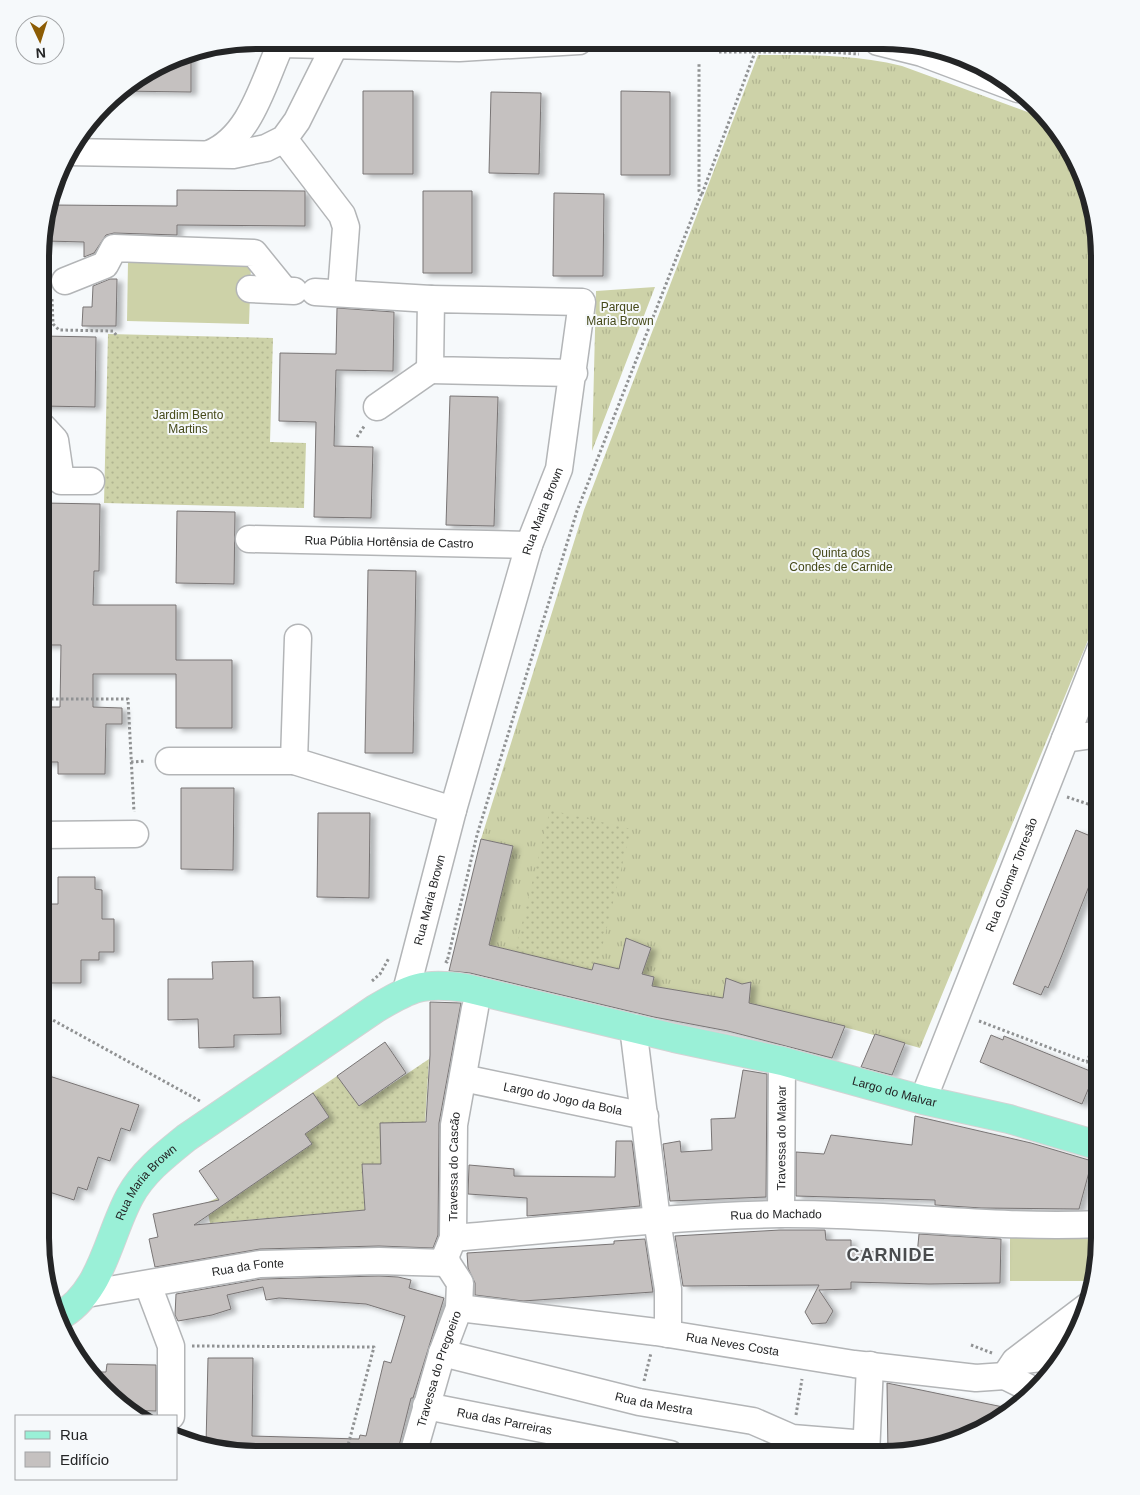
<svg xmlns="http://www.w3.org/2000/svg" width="1140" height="1495" font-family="Helvetica,sans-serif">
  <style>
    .grass { fill: url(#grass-tufts) }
    .garden { fill: url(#garden-dots) }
    .pitch { fill: #cdd2a8 }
    .building { fill: #c5c1c0; stroke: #797575; filter: url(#shadow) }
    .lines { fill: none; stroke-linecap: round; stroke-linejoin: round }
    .minor-casing { stroke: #b3b5b7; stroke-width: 29 }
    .major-casing { stroke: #d3d3d4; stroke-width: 30 }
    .path { stroke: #909293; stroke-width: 3; stroke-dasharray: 2.5 2.5; stroke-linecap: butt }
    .minor { stroke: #fff; stroke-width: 26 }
    .major { stroke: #9af0d7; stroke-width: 28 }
    .labels { text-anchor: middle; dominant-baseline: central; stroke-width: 4; stroke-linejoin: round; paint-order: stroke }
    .park-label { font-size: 12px; fill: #454919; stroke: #f6f9fb }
    .street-label { font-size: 12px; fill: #242526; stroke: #f6f9fb }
    .district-label { font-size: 18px; font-weight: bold; letter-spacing: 1px; fill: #4a4c4e; stroke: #f6f9fb }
    .rim { fill: none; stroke: #242526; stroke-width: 6 }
  </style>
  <defs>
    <pattern id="grass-tufts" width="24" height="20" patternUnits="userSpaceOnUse" patternTransform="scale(1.25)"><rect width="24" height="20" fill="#cdd2a8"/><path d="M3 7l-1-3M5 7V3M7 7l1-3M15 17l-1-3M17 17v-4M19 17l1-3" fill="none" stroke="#b0b490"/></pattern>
    <pattern id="garden-dots" width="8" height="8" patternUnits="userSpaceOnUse" patternTransform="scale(1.25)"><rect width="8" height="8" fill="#cdd2a8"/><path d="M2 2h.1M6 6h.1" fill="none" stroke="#b0b490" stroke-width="1.8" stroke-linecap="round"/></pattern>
    <filter id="shadow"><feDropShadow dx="5.5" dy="3" stdDeviation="2.5" flood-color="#0004"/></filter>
  </defs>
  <rect width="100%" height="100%" fill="#f6f9fb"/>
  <path class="grass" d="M758,55C807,55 854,54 902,66L1041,117L1077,161L1100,257V611L920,1048C831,1022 743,1001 652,986L654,977L598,964L594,963L592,970L489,945L512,846L481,839L584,510Z
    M655,287L592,451L596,291Z"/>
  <path class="garden" d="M108,334L273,338L270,442L306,443L304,508L104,503Z
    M550,810L631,829L598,964L594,963L592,970L515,952Z
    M429,1059L425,1123L406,1164L362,1165L365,1210L210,1223L206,1203L217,1198L223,1205L312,1144L305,1134L329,1117L312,1093L337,1076L359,1106Z"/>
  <path class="pitch" d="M128,262L251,265L249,324L127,321Z
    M1010,1233H1096L1094,1281H1010Z"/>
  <path class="building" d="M191,51V92L119,91L187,52Z
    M363,91H413V174H363Z
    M621,91L670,92V175H621Z
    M491,92L541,93L539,174L489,173Z
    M177,190L305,191V226L177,225V235L114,233L106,235L94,253L84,257V242L46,241V217L50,205L177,206Z
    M423,191H472V273H423Z
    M554,193L604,194L603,276H553Z
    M110,279H117L116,326H82L83,307H92L93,286Z
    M337,308L394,312L393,371L336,370L334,446L373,447L371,518L314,517L316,422L279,421L280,353L336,354Z
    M42,336L96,337L95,407L42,406Z
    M450,396L498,397L494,526L446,525Z
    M44,503L100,504L99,571H94L93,605H176V660H232V728H176V674H93V707L122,708V724H106L105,774H58V762H41V707H60L61,645H43Z
    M177,511L235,512L234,584L176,583Z
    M368,570L416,571L413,753H365Z
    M181,788H234L233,870L181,869Z
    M318,813H370L369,898L317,897Z
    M1076,830L1100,840V858L1062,955L1048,988L1045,986L1041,995L1013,984Z
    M481,839L513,846L489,945L592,970L594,963L619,969L626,938L651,948L642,974L654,977L652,986L723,998L726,978L742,984L751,982L749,1003L845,1026L832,1058L728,1031L654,1017L470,973L449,971Z
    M58,877H95V889L102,890V919H114V952H99V960H81V983H46V972H42L41,912L42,904H58Z
    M253,961V998L280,997L281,1034L234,1035V1047L199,1048L198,1019L168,1020V979H213L212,962Z
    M430,1002L461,1003L439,1123L438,1235L433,1248L379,1246L260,1249L155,1267L149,1239L158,1237L153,1214L219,1200L199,1171L313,1093L329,1117L305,1134L312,1144L194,1225L365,1210L362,1164H381L380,1123L426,1122L430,1055Z
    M875,1034L905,1043L892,1075L861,1067Z
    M991,1035L1003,1040L1004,1036L1095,1073L1082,1104L980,1062Z
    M385,1042L406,1073L359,1106L337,1076Z
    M743,1070L767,1074L766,1197L670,1201L663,1144L680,1141L681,1152L712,1150L711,1119L735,1118Z
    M40,1073L139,1105L130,1131L121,1128L110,1161L98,1157L87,1190L78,1187L74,1200L40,1189Z
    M915,1116L1031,1143L1092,1161L1079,1209L981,1208L935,1205V1200L796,1196V1152L824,1154L831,1135L912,1145Z
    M616,1141H632L640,1206L527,1216V1198L468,1194L469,1165L514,1169V1176L615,1177Z
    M780,1230H825L826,1240H851V1250L917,1255L919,1234L1001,1239L1000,1283L929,1284L851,1282V1289L819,1290L833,1311L826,1323L812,1324L805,1312L819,1285L683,1286L675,1236Z
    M645,1239L653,1292L523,1301L475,1295V1283L468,1268L467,1253L614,1244V1241Z
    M379,1276L398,1277L411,1280L409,1288L444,1298L413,1398H411L397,1454L229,1453L206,1445L208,1358H253L252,1436L359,1439L360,1435L366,1436L384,1361L391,1363L405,1316L366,1304L279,1298L266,1300L263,1287L227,1295L231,1309L212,1315L178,1321L175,1315L176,1294L261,1279Z
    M107,1364L156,1365V1411L127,1410L94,1381L88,1372H106Z
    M887,1383L1003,1407L1000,1419L979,1432L888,1454Z"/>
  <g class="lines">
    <defs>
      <g id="minor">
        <path d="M878,42L922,53L1018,89"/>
        <path d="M284,139L342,215L346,227L341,293"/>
        <path d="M68,152L233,155L266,148L284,139L297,121L335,45"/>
        <path d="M209,154C251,137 263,83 281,44L459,48L579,41"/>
        <path d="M65,281L105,265L114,248L254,253L284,290"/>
        <path d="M250,289L294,291"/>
        <path d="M315,292L431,299"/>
        <path d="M377,407L430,370"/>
        <path d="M42,426L55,440L61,481H91"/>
        <path id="s1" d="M249,539L529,545"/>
        <path d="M298,638L294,761L453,810"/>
        <path d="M1065,739L1100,734"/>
        <path d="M169,761H294"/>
        <path d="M41,835L135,834"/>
        <path id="s2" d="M406,991L453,810L529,545L559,469L582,302L431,299L430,370L574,373"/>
        <path d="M633,1027L657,1220L668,1289V1334"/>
        <path id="s3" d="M463,1078L645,1116"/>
        <path id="s4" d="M923,1100L1100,650"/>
        <path id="s5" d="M781,1214L782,1061"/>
        <path id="s6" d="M453,1238C562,1229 672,1216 781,1214C888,1213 993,1229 1100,1224"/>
        <path d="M148,1285L171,1346V1416"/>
        <path id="s7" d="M86,1294L260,1264L379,1261L447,1263"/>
        <path id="s8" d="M459,1308L656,1332L854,1364L976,1378L1005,1376"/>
        <path id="s9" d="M442,1353L639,1402L753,1421L792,1438L866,1444"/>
        <path d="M1016,1361L1065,1355"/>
        <path d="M1005,1376L1015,1361L1089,1305"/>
        <path d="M1005,1376L1035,1391"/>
        <path id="s10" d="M426,1406L670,1454"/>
        <path id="s11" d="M413,1454L442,1353L459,1308L460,1283L447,1263L446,1255L453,1238L454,1125L475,1008"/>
        <path d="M866,1455L870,1365"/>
      </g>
      <g id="major">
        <path id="s12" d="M58,1317C102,1294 108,1236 130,1196C143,1172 165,1155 186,1138L375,1009C412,987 422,982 466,988L674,1038L782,1061L923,1100L1009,1119L1100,1146"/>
      </g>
    </defs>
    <use href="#minor" class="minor-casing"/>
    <use href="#major" class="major-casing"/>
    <path class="path" d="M719,52H755
      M1028,109L1038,112
      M702,194L755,52H827L859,54
      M52,299L53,324L59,330L113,331L117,336
      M357,437L365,425
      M41,699H128L134,812
      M131,762L146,761
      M1067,797L1100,808
      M445,961L447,962L477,835L577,511L701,195L699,191V63
      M372,981L380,974L389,958
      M40,1013L200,1101
      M979,1021L1087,1062L1100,1028
      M971,1345L992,1353
      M192,1346L374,1347L346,1453
      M644,1381L651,1353
      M796,1415L802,1379"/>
    <use href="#minor" class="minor"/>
    <use href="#major" class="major"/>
  </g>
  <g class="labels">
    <g class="park-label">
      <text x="620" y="307">Parque<tspan x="620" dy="14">Maria Brown</tspan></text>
      <text x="188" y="415">Jardim Bento<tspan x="188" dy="14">Martins</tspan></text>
      <text x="841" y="553">Quinta dos<tspan x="841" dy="14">Condes de Carnide</tspan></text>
    </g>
    <g class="street-label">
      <text stroke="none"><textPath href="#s2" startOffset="499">Rua Maria Brown</textPath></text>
      <text stroke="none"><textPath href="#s1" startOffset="140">Rua Públia Hortênsia de Castro</textPath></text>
      <text stroke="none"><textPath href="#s4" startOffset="242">Rua Guiomar Torresão</textPath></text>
      <text stroke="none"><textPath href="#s2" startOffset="94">Rua Maria Brown</textPath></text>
      <text stroke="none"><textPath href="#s12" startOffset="991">Largo do Malvar</textPath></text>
      <text stroke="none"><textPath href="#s3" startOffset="102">Largo do Jogo da Bola</textPath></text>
      <text stroke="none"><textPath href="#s5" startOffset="76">Travessa do Malvar</textPath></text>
      <text stroke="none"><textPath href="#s11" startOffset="300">Travessa do Cascão</textPath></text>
      <text stroke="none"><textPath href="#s12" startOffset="164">Rua Maria Brown</textPath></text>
      <text stroke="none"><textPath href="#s6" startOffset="324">Rua do Machado</textPath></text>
      <text stroke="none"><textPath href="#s7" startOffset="164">Rua da Fonte</textPath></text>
      <text stroke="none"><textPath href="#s8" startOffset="276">Rua Neves Costa</textPath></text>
      <text stroke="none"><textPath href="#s11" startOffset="89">Travessa do Pregoeiro</textPath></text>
      <text stroke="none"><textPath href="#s9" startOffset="218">Rua da Mestra</textPath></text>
      <text stroke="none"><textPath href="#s10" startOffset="80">Rua das Parreiras</textPath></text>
    </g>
    <g class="district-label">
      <text x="891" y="1255">CARNIDE</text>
    </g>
  </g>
  <path d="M0 0H1140V1495H0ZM257 49H883A208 208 0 0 1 1091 257V1238A208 208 0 0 1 883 1446H257A208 208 0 0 1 49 1238V257A208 208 0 0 1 257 49Z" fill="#f6f9fb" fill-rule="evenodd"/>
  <path class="rim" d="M257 49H883A208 208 0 0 1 1091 257V1238A208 208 0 0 1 883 1446H257A208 208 0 0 1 49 1238V257A208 208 0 0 1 257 49Z"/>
  <rect x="15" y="1415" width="162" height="65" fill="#f6f9fb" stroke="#a2a4a6"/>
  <rect x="25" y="1431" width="25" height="8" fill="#9af0d7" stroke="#a2a4a6"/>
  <text x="60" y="1440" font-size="15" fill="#242526">Rua</text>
  <rect x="25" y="1452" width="25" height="15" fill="#c5c1c0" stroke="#a2a4a6"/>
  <text x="60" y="1465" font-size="15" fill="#242526">Edifício</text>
  <g transform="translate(40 40) rotate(176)"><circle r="24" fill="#f6f9fb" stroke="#a2a4a6"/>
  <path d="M0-4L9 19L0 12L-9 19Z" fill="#8c5c04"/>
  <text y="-8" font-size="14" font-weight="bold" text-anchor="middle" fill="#242526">N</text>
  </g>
</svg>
